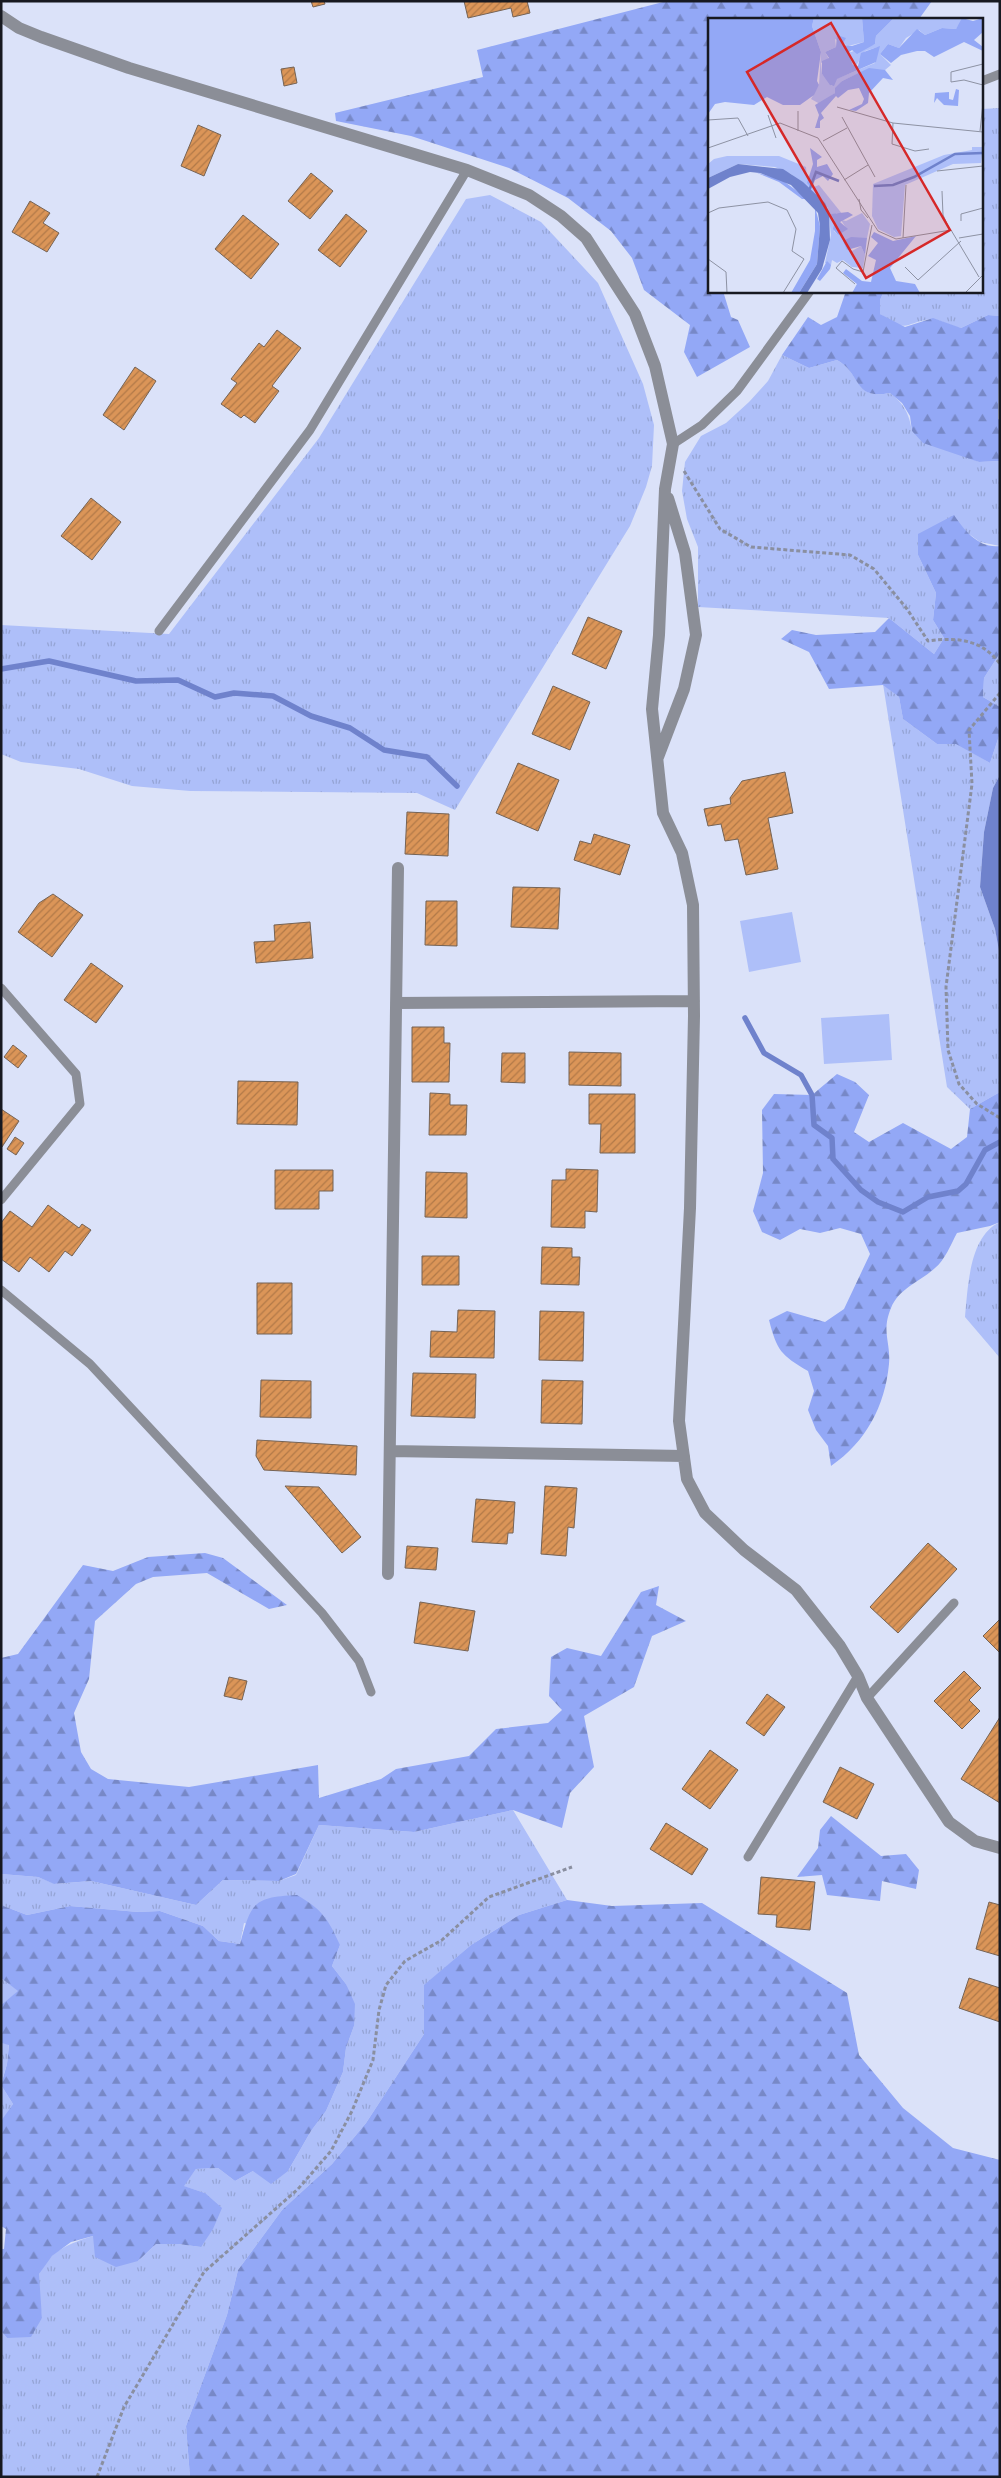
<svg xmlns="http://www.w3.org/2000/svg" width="1001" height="2478" font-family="'Sofia Sans Condensed',sans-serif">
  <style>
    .grass { fill: url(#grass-tufts) }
    .forest { fill: url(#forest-firs) }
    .green { fill: #aebff9 }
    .water { fill: #6f82cc }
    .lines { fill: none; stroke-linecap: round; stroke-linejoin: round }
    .stream { stroke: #6f82cc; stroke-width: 5.5 }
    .building { fill: url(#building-hatch); stroke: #756355 }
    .path { stroke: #8a8fa0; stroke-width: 3; stroke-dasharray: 4 2.5; stroke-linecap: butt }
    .lane { stroke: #8b8e97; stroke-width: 9 }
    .street { stroke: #8b8e97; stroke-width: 12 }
    .inset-river { fill: none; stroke: #6f82cc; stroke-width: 2.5 }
    .inset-road { fill: none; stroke: #8d92a3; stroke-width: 1 }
    .view { fill: #d62828; fill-opacity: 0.15; stroke: #d62828; stroke-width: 2.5 }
    .inset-edge { fill: none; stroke: #171921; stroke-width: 2.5 }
  </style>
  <defs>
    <pattern id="grass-tufts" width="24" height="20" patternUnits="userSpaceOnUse" patternTransform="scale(1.25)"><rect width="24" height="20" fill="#aebff9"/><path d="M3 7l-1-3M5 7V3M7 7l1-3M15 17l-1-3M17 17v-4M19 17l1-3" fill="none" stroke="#95a4d5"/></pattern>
    <pattern id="forest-firs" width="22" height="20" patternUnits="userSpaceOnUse" patternTransform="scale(1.25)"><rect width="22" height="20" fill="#93a8f6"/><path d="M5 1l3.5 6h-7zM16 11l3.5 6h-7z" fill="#7788c7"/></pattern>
    <pattern id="building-hatch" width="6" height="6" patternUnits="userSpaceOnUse" patternTransform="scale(1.25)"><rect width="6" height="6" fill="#db9558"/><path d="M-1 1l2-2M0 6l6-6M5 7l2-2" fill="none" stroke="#b17948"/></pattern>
  </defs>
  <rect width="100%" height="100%" fill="#dbe2f9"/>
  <path class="grass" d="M1000,108V316L988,315L961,328C954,327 936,318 931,319C903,323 909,334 880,314V300L884,291H982V109Z
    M490,195L541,222L598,283L643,384L654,425L652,466L646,487L630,526L455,810L417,793L190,791L132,786L79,769L21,762L1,754V625L169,634L319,438L466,199Z
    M782,355L809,368L837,360C863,375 853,400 890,393C904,404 909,413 912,431L979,462L1000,461V546L980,542L965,531L918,555L936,593L933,620L944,638L934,654L889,618L698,607V547L687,519L682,491L685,462L701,436L726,423L749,402L768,381Z
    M1000,653V707L983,697L984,678Z
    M883,684L899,697L903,719L937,744L956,743L990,763L1000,733V775L993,788L984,832L980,887L995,929L1000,956V1092L970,1109L947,1087Z
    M1000,1222V1358L965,1317C968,1287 969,1236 1000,1222Z
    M513,1810L567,1900L519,1915L471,1945L425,1985L424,2034L366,2123L332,2164L282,2210L238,2270L227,2315L186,2426L190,2477H1V2331L7,2338L42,2318C41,2308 37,2283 39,2274C47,2252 73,2242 93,2236L138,2261L156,2244H178L201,2247L205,2193L183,2186L196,2169L218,2168L235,2181L253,2171H288L311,2131L326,2111L343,2072L346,2048L354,2026L346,1984L332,1966L340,1945L244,1923L240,1944L219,1941L203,1926L160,1911L138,1912L70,1906L27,1915L1,1905V1874L38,1877L55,1884L91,1881L196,1905L223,1880L279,1881L296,1875L319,1825L414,1832Z
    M1,1978L19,1991L1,2005Z
    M1,2043L9,2044L7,2064L1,2084Z
    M1,2085L13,2104L2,2121H1Z"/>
  <path class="forest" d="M667,1H932L919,19H710V291H723L731,317L738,320L750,347L697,377L684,352L690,325L644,290L632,258L611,231L568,198L509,168L411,136L336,121L335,113L483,77L477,50Z
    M846,291H884L880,300V314L905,327L933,318L961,328L988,315L1000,316L998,419L1000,420V461L979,462L923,443L912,431L910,416L902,403L890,393C852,400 863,375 837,360L809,368L782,355L808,317L821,325L837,317Z
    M954,515C964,530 979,549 1000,546V653L984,678L983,697L1000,707V733L990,763L956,744H937L903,719L899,697L883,685L829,689L809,652L781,639L792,630L816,635L875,632L889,618L934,654L944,638L933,620L936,593L918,555V534Z
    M837,1074L855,1082L869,1095L854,1132L869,1142L903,1123L951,1149L967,1137L970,1109L1000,1092V1222L990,1226L957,1233C951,1244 945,1260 935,1268C920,1282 899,1288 891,1308C881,1332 891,1342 889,1364C885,1406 866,1442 831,1466L828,1446L816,1430L808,1410L814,1391L808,1371C781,1355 777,1351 769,1320L787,1311L825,1322L844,1309L870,1254L861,1234L840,1228L820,1233L800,1229L780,1240L762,1232L753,1211L763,1173L762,1110L774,1094L812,1095Z
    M205,1553L223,1558L287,1605L269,1609L207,1573L153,1577L136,1584L95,1621L89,1679L74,1713L81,1752L91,1769L108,1779L189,1787L318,1765L319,1798L381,1779L396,1769L469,1756L496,1729L548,1723L562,1710L549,1696L551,1657L567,1648L601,1656L641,1592L659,1586L656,1605L686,1621L652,1636L634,1687L584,1716L594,1767L570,1793L562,1828L513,1810L414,1832L319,1825L296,1874L279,1881L223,1880L196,1905L91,1881L54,1884L38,1877L1,1874V1658L18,1654L83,1565L113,1571L148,1557Z
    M831,1816L881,1856L906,1854L919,1870L916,1889L882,1881L880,1901L827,1895L822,1875L797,1877L818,1848L820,1830Z
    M297,1895C323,1910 328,1919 340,1945L332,1966L346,1984L355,2004L354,2026L346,2048L343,2072L326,2111L311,2131L288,2171L271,2184L253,2171L235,2181L218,2168L196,2169L184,2186L205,2193L222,2208L213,2229L201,2247L178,2244H156L138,2261L116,2267L95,2257L93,2236L71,2242L52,2256L39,2274L42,2318L31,2337L7,2338L1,2331V2249H4L6,2229L1,2226V2121L13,2104L1,2085L7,2064L9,2045L1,2043V2005L18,1991L1,1978V1905L27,1915L70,1906L138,1912L160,1911L203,1926L219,1941L240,1944C251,1903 253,1897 297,1895Z
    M567,1900L612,1906L702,1903L847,1993L859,2055L903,2108L953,2148L1000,2160V2477H190L186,2426L227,2315L238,2270L282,2210L332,2164L366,2123L424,2034V1985L471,1945L519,1915Z"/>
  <path class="green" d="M792,912L801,962L749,972L740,921Z
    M889,1014L892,1060L824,1064L821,1018Z"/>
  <path class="water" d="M1000,775V956L995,929L980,887L984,832L993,788Z"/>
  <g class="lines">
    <path class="stream" d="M1,669L49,661L136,681L178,680L215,697L234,693L273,696L311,716L350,728L384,750L427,757L457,786
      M745,1018L764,1053L801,1075L812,1095L814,1125L832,1138L833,1159L861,1190L878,1202L903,1212L928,1197L958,1191L966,1184L985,1150L1000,1142"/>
  </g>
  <path class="building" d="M311,1H324L325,4L313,7Z
    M464,1H527L530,13L513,17L511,8L468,18Z
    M294,67L297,83L284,86L281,69Z
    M198,125L221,135L204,176L181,166Z
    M311,173L333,191L310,219L288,201Z
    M30,201L50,213L43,223L59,233L47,252L12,232Z
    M346,214L367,231L340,267L318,250Z
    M243,215L279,244L251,279L215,249Z
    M277,330L301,348L272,386L279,391L255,423L244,415L241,418L221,404L237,383L231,379L259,343L264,347Z
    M135,367L156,381L124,430L103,415Z
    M91,498L121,522L92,560L61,536Z
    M588,617L622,631L606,669L572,654Z
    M553,686L590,702L570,750L532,734Z
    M518,763L559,780L538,831L496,813Z
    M785,772L793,813L768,818L778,869L746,875L738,839L725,841L721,824L708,826L704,809L731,804L730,798L742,781Z
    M407,812L449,814L448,856L405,854Z
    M594,834L630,845L620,875L574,860L580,841L591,844Z
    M513,887L560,888L558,929L511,927Z
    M53,894L83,915L52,957L18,932L39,903Z
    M426,901H457V946L425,945Z
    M310,922L313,958L256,963L254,942L275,941L274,925Z
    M91,963L123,986L96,1023L64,1000Z
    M412,1027H444V1043H450L449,1082H412Z
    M13,1045L27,1056L18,1068L4,1057Z
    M569,1052L621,1053V1086L569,1085Z
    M502,1053H525V1083L501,1082Z
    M238,1081L298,1082L297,1125L237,1124Z
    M430,1093L450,1094V1105H467L466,1135H429Z
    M589,1094H635V1153H600L601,1124H589Z
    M1,1109L19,1121L2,1147H1Z
    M15,1137L24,1143L16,1155L7,1149Z
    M566,1169L598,1170L597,1212L585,1211V1228L551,1227L552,1180H566Z
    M275,1170H333V1191H319V1209H275Z
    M426,1172L467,1173V1218L425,1217Z
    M48,1205L79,1228L82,1224L91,1230L72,1256L65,1251L49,1272L30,1257L19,1272L1,1259V1223L10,1211L32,1227Z
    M542,1247L572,1248V1257H580L579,1285L541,1284Z
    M422,1256H459V1285H422Z
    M257,1283H292V1334H257Z
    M458,1310L495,1311L494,1358L430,1357L431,1331L457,1332Z
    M540,1311L584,1312L583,1361L539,1360Z
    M413,1373L476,1374L475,1418L411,1416Z
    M261,1380L311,1381V1418L260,1417Z
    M542,1380L583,1381L582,1424L541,1423Z
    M257,1440L357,1446L356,1475L264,1470L256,1456Z
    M285,1486L319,1487L361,1537L342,1553Z
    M545,1486L577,1488L574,1528L568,1527L566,1556L541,1554Z
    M476,1499L515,1502L513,1533H508L507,1544L472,1542Z
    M928,1543L957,1569L898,1633L870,1607Z
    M407,1546L438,1548L436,1570L405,1568Z
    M420,1602L475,1611L468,1651L414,1643Z
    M1000,1619V1653L983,1636Z
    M964,1671L981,1688L969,1700L980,1711L962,1729L934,1701Z
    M229,1677L247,1681L242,1700L224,1696Z
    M767,1694L785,1707L764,1736L746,1723Z
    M1000,1717V1803L961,1779Z
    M710,1750L738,1770L710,1809L682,1789Z
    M840,1767L874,1784L857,1819L823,1802Z
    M666,1823L708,1849L692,1875L650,1849Z
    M761,1877L815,1882L810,1930L776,1927L777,1915L758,1914Z
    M989,1902L1000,1905V1956L976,1949Z
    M969,1978L1000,1988V2022L959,2008Z"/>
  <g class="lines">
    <path class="path" d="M684,471L720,529L751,547L850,555L874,569L907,609L928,641C956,637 982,639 1000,664
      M1000,693L969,730L972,784L946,987L948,1050L959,1084L977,1104L1000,1118
      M97,2477L124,2407L204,2272L298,2189L331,2151L352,2111L373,2060L379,2010L386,1985L405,1961L442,1940L489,1897L572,1867"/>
    <path class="lane" d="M982,81L1000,74
      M673,444L702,425L737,391L810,291
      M159,631L310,430L467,170
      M1,988L76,1074L80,1104L1,1200
      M1,1290L90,1364L322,1613L359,1661L371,1692
      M867,1698L954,1603
      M748,1857L858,1676"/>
    <path class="street" d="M1,16L19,28L41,37L129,68L467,170L529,195L561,216L586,238L635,314L655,366L673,444L665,489L659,635L652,709L663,813L682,853L693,905L694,1016L690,1208L679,1421L687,1479L705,1513L744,1550L796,1590L840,1646L858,1676L867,1698L949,1822L975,1841L1000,1848
      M658,757L684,689L696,635L685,553L668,498
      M396,1003L694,1001
      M390,1451L684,1456
      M388,1574L398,868"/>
  </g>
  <g transform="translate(708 18)">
    <rect width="275" height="275" fill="#dbe2f9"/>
    <path d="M106,0H154L156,24L140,28L127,21L128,29L117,34L121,41L113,45L114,56L124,68L128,61L167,45L170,29L157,33L148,48L140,35L167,26L168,18L186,0L255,1L248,11L234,10L217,17L211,12L198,20L191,30L180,26L172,36L183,47L177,52L156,53L134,63L127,75L112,86L103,81L111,67L113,34L104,8ZM264,129H275L273,145L245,146L197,167L193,218L186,219L170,211L164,198L165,166L236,137L264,132ZM19,138H71L98,149L99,160L106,169L111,167L135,197L128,195L126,213L130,217L138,210L133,202L138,203L154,195L162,206L159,220L137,225L144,233L153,228L157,237L155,250L144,249L135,242L129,245L124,242L123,247L117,245L123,217L120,190L83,156L67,149L30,146L0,160V146L6,141Z" fill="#aebff9"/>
    <path d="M0,0H106L104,8L113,34L109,63L111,67L106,77L92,87H75L59,79L46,87L17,84L7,86L0,96ZM154,0H186L168,18L167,26L149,36L144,32L140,35L145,47L150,48L153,35L172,28L168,44L129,61L126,68L122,67L114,56V43L121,40L117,34L128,29L129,17L138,20L134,27L144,28L156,24ZM254,0L265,3L275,0V14L266,22L275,29V33L256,24L226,39L217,33H209L193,37L183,45L172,36L180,26L191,30L209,11L217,17L234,10L248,11ZM161,50L177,52L185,62L175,60L161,75L160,85L148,93L141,92L154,86L156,81L151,70L140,72L130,80L128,78L113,95L116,100L112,103V110H107L111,97L107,87L127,75V70L134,63ZM248,71L251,72L250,88L236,87L229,80L226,85L227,75L241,74V81L245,82ZM102,130L114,139L109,142V149L119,146L125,156L120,163L115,158L107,162L104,170L99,165L105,146ZM47,154L74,162L100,181H94L71,164ZM107,189L112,208L109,246L91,275H83L102,242L107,213ZM140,194L145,197L132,204L140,211L130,217L125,211L127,203L123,196ZM166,214L185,223L208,218L182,250L188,263L207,266L212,275H144L149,266L135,255L138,251L154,263L163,264L168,242L160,238L170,225L163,219ZM143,219L159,220L157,237L153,228L139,232L135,223ZM119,243L123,247L122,251L112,263L109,261Z" fill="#93a8f6"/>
    <path d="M30,146L75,151L95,164L117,185L121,194L122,222L114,251L99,275H91L109,246L112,208L110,195L83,167L52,155L42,154L22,159L0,171V160Z" fill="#6f82cc"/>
    <path class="inset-river" d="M166,168L185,167L206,159L247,136L275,135M101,173L108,154L131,163"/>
    <path class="inset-road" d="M275,46L243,54V64L256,62L275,67M129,89L185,105L275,114M60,97L68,120M134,99L167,159M0,102L30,100L40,118M185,105L184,126L207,133L221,131M90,113V93M272,113L275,85M115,123L139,110M0,130L72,105L110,120L170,213L188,221L243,212L271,259M229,153L275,148M136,162L160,147M234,173L235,197L241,210M151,181L153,192L160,200M0,195L11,190L60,184L79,192L88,211L84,233L96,241L75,275M253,203V196L275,190M195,220L198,167M251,220L275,216M0,241L18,254L19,275M197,249L210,262L253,223M147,266L128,250L134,243L145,251L155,254L164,207M257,275L275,257"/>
    <path class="view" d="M123,5L242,212L158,260L39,54Z"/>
    <rect width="275" height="275" class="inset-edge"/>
  </g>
  <rect width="1001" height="2478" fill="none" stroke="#171921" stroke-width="5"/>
</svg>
